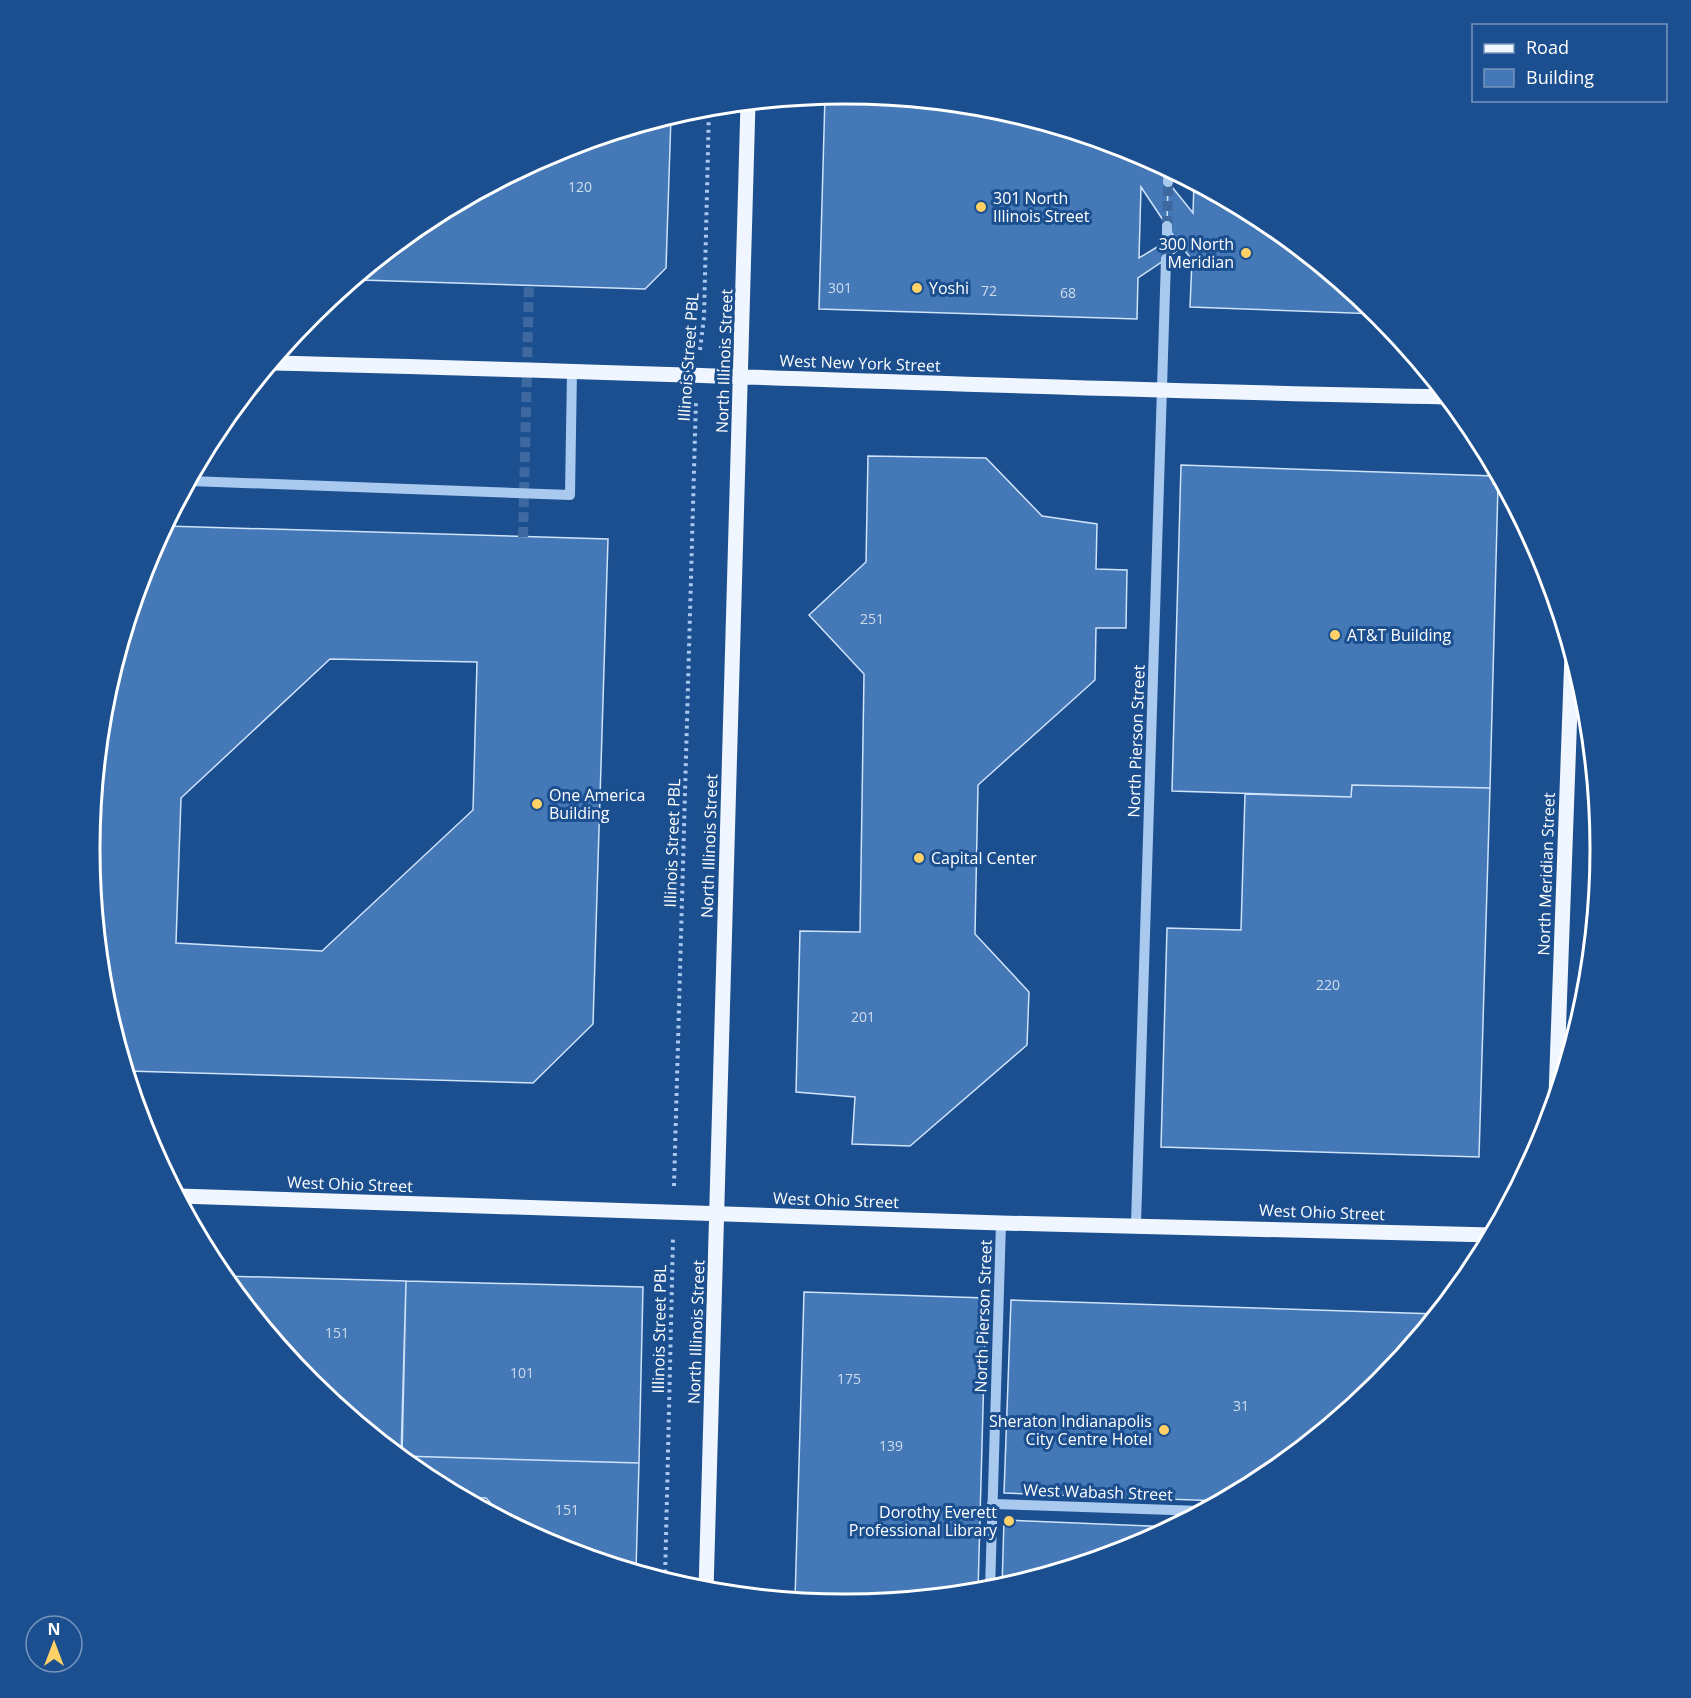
<svg xmlns="http://www.w3.org/2000/svg" width="1691" height="1698" font-family="'Open Sans',sans-serif">
  <style>
    .building { fill: #4478b7; stroke: #cfe3fa; stroke-width: 1.5; fill-rule: evenodd }
    .lines { fill: none; stroke-linecap: round; stroke-linejoin: round }
    .minor-tunnel { stroke: #3d69a0; stroke-width: 10; stroke-dasharray: 10 5; stroke-linecap: butt }
    .path { stroke: #a9c9ee; stroke-width: 4; stroke-dasharray: 3 4.5; stroke-linecap: butt }
    .minor { stroke: #a9c9ee; stroke-width: 10 }
    .major { stroke: #f0f6ff; stroke-width: 15 }
    .poi-dot { fill: #ffd166; stroke: #1b4f8f; stroke-width: 2 }
    .labels { text-anchor: middle; dominant-baseline: central; stroke-width: 6; stroke-linejoin: round; paint-order: stroke }
    .number-label { font-size: 14px; fill: #d0dded }
    .poi-label { font-size: 16px; fill: #fff; stroke: #1b4f8f; text-anchor: start }
    .street-label { font-size: 16px; fill: #fff; stroke: #1b4f8f }
    .rim { fill: none; stroke: #fff; stroke-width: 3 }
  </style>
  <rect width="100%" height="100%" fill="#1b4f8f"/>
  <path class="building" d="M846,94L993,108L1135,151L1154,161L1168,182L1167,226L1141,187L1139,258L1167,241L1166,259L1138,278L1137,319L819,309L825,96Z
    M671,116L666,268L645,289L361,280V274L426,221L557,151Z
    M1168,182L1193,213L1194,183L1266,221L1378,314L1190,307L1192,260L1182,247L1166,259L1167,241L1173,235L1167,226Z
    M868,456L986,458L1042,516L1097,524L1096,569L1127,570L1126,628H1096L1095,680L978,785L975,934L1029,992L1027,1045L910,1146L852,1144L855,1097L796,1092L800,931L860,932L864,674L809,615L866,562Z
    M1181,465L1494,476L1493,484L1498,485L1490,788L1352,785L1351,797L1172,791Z
    M166,526L608,539L593,1024L533,1083L127,1071L104,996L90,849L105,701L148,560ZM330,659L477,662L473,810L322,951L176,943L181,798Z
    M1352,785L1490,788L1479,1157L1161,1147L1167,928L1241,930L1245,794L1351,797Z
    M223,1276L406,1281L401,1457L311,1383Z
    M406,1281L643,1287L639,1463L402,1456Z
    M804,1292L986,1298L978,1592L845,1604L795,1600Z
    M1011,1300L1436,1314L1379,1383L1265,1477L1221,1501L1004,1493Z
    M402,1456L639,1463L636,1571L556,1547L506,1520L486,1498H464L425,1477Z
    M1004,1520L1173,1527L1134,1547L1002,1587Z"/>
  <g class="lines">
    <path class="minor-tunnel" d="M1167,226L1168,182
      M1166,259L1167,241
      M523,537L529,285"/>
    <path class="path" d="M700,350L704,317L709,107
      M674,1186L696,399
      M665,1580L673,1239"/>
    <path class="minor" d="M1168,182L1169,169
      M1167,241V226
      M190,481L570,495L572,370
      M1136,1224L1166,259
      M992,1504L1202,1511
      M990,1590L1001,1223"/>
    <path class="major" d="M272,363C664,372 1055,390 1447,397
      M1556,1096L1572,653
      M179,1196L1001,1223L1492,1235
      M706,1591L748,103"/>
  </g>
  <g class="poi-dot">
    <circle cx="981" cy="207" r="6"/>
    <circle cx="1246" cy="253" r="6"/>
    <circle cx="917" cy="288" r="6"/>
    <circle cx="1335" cy="635" r="6"/>
    <circle cx="537" cy="804" r="6"/>
    <circle cx="919" cy="858" r="6"/>
    <circle cx="1164" cy="1430" r="6"/>
    <circle cx="1009" cy="1521" r="6"/>
  </g>
  <g class="labels">
    <g class="number-label">
      <text x="580" y="186">120</text>
      <text x="840" y="287">301</text>
      <text x="989" y="290">72</text>
      <text x="1068" y="292">68</text>
      <text x="872" y="618">251</text>
      <text x="1328" y="984">220</text>
      <text x="863" y="1016">201</text>
      <text x="337" y="1332">151</text>
      <text x="522" y="1372">101</text>
      <text x="849" y="1378">175</text>
      <text x="1241" y="1405">31</text>
      <text x="891" y="1445">139</text>
      <text x="567" y="1509">151</text>
    </g>
    <g class="poi-label">
      <text x="993" y="198">301 North<tspan x="993" dy="18">Illinois Street</tspan></text>
      <text x="1234" y="244" text-anchor="end">300 North<tspan x="1234" dy="18">Meridian</tspan></text>
      <text x="929" y="288">Yoshi</text>
      <text x="1347" y="635">AT&amp;T Building</text>
      <text x="549" y="795">One America<tspan x="549" dy="18">Building</tspan></text>
      <text x="931" y="858">Capital Center</text>
      <text x="1152" y="1421" text-anchor="end">Sheraton Indianapolis<tspan x="1152" dy="18">City Centre Hotel</tspan></text>
      <text x="997" y="1512" text-anchor="end">Dorothy Everett<tspan x="997" dy="18">Professional Library</tspan></text>
    </g>
    <g class="street-label">
      <text transform="translate(688 357) rotate(-86)">Illinois Street PBL</text>
      <text transform="translate(724 361) rotate(-88)">North Illinois Street</text>
      <text transform="translate(860 363) rotate(2)">West New York Street</text>
      <text transform="translate(1136 741) rotate(-88)">North Pierson Street</text>
      <text transform="translate(672 843) rotate(-88)">Illinois Street PBL</text>
      <text transform="translate(709 846) rotate(-88)">North Illinois Street</text>
      <text transform="translate(1546 874) rotate(-88)">North Meridian Street</text>
      <text transform="translate(350 1184) rotate(2)">West Ohio Street</text>
      <text transform="translate(836 1200) rotate(2)">West Ohio Street</text>
      <text transform="translate(1322 1212) rotate(2)">West Ohio Street</text>
      <text transform="translate(983 1316) rotate(-88)">North Pierson Street</text>
      <text transform="translate(659 1329) rotate(-89)">Illinois Street PBL</text>
      <text transform="translate(696 1332) rotate(-88)">North Illinois Street</text>
      <text transform="translate(1098 1492) rotate(2)">West Wabash Street</text>
    </g>
  </g>
  <path d="M0 0H1691V1698H0ZM100 849a745 745 0 1 1 1490 0a745 745 0 1 1-1490 0Z" fill="#1b4f8f" fill-rule="evenodd"/>
  <path class="rim" d="M100 849a745 745 0 1 1 1490 0a745 745 0 1 1-1490 0Z"/>
  <rect x="1472" y="24" width="195" height="78" fill="#1b4f8f" stroke="#7695bc" stroke-width="1.5"/>
  <rect x="1484" y="44" width="30" height="9" fill="#f0f6ff" stroke="#7695bc" stroke-width="1.5"/>
  <text x="1526" y="54" font-size="18" fill="#ffffff">Road</text>
  <rect x="1484" y="69" width="30" height="18" fill="#4478b7" stroke="#7695bc" stroke-width="1.5"/>
  <text x="1526" y="84" font-size="18" fill="#ffffff">Building</text>
  <g transform="translate(54 1644)"><circle r="28" fill="#1b4f8f" stroke="#7695bc" stroke-width="1.5"/>
  <path d="M0-4.5L10 22L0 15L-10 22Z" fill="#ffd166"/>
  <text y="-9" font-size="16" font-weight="bold" text-anchor="middle" fill="#ffffff">N</text>
  </g>
</svg>
